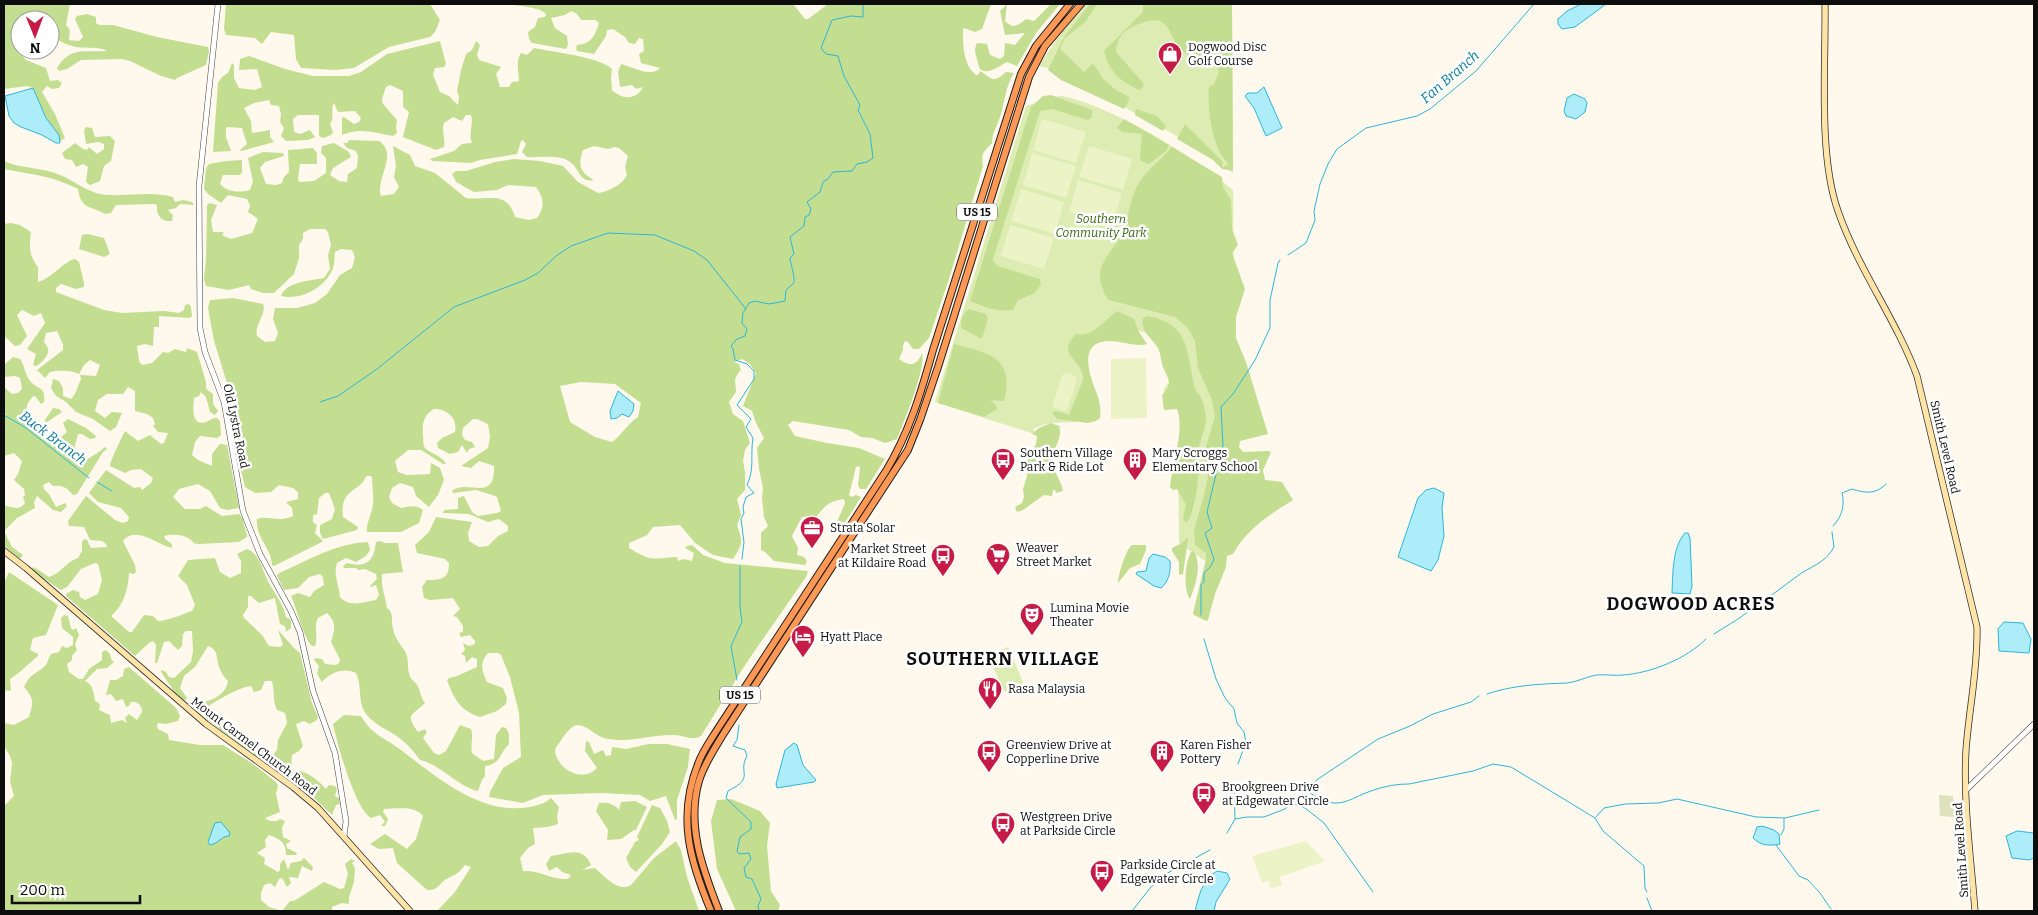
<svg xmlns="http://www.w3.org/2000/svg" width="2038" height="915" font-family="Bitter,serif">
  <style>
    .green { fill: #dcecb3 }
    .forest { fill: #c3de91; fill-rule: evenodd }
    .cemetery { fill: #dee2bc }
    .pitch { fill: #ecf3c6 }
    .water { fill: #adedfa; stroke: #2fb5d7 }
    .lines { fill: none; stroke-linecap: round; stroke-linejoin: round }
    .stream { stroke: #2fb5d7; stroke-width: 1 }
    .tertiary-casing { stroke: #404040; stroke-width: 6 }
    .secondary-casing { stroke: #2f2f2f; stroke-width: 7 }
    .trunk-casing { stroke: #1e1e1e; stroke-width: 8 }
    .tertiary { stroke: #fff; stroke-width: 5 }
    .secondary { stroke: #ffe4a7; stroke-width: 5.5 }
    .trunk { stroke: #fe9854; stroke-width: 6 }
    .labels { text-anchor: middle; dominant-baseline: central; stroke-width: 5; stroke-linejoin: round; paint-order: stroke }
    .shield { fill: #fff; stroke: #565656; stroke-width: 1 }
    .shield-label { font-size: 11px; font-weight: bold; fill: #0d0d0d }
    .poi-label { font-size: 12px; fill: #0d0d0d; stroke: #fff; text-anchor: start }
    .park-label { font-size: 12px; font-style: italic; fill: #396919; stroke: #fff }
    .street-label { font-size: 12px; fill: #0d0d0d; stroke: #fff }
    .water-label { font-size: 14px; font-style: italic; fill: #0e7da0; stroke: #fff }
    .district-label { font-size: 18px; font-weight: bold; letter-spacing: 1px; fill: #0d0d0d; stroke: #fff }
  </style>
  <rect width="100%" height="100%" fill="#fff8ec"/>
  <path class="green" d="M1086,4H1232L1233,173C1198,145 1154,124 1115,102C1090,88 1066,71 1039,66L1056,40Z
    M1062,96C1112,106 1194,156 1233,190L1234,294L1208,563L1179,543L1178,458L1182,410L1164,401V389L1169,382C1166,366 1160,349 1152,335L1137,330L1084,347L1090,419C1068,426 1055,418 1033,429L1035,432L1060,426L1056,441L935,402L1026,106L1052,97Z
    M1008,647L1023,682L1020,691L1013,695L1004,691L988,655Z"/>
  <path class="forest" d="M4,4H70L66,25L70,30L69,40L79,41L83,37L75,19L77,16L87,14L96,17V23L99,25H113L157,37L208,47L209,51L206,65L177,78L175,80L161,76L130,61L121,59L81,60L67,69L59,71L57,68C71,45 86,53 107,51C99,46 86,49 76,47C66,45 59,40 50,36V20H20V50H23L22,55L26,60L46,68L50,81L58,80L62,83L59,88L52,89L47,86L42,92L55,114L65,138L60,141L59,135L46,118L33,88L27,86L4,89Z
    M226,4H430L440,20L435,32L430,37L389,47L354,68L335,70L301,68L296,59L294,35L271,32L262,44L255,38L226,35L224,29Z
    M506,4H793L805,19H808L828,4H991L982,29L975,32L964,28L963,29C963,46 963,64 976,75H978L980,71C994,80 993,83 1006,72L1014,73C1005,87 1005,102 1000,117C997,127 992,132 992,143C983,153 981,152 983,166L949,279L929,338L919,349H913L908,342L905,341L903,346V350L899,359C910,367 917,366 922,353C926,369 904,421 897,439L885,443L872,438L861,437L849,430L793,421L788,425L795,436L827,443L859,448L885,459L866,489H860L858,485L860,468L859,466L856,467L849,495L851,497L856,495L861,497L844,524L835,532V527L845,503L844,499C826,502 826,506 814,519L808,516L802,517L792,536L798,548L797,555L804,557L807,561L805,565L774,561L765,552L761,550V533L768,526L764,517L762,498L763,488L759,469L757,448L764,438L756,423L752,411L743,406L756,373L750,364L742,359L734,362L739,364L741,370C732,380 736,381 736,392L729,402L733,414L743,421L750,443L745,450L743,461L745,472V490L737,499L741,515L737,525C743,542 743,544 733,559L713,555L695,543L680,525L653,527L647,535L629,543V548C634,551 639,554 644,556C653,561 667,557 677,557L678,561L683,559L692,561L694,553L685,548L687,546L692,545L703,555L725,563L808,571L806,577L745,665L701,736C691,741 686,736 675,735C653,734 630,743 608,739C595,737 589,725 576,725C566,730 562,740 555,749C555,768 582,784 597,768L585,751L586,741L589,742L594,754L603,750L606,756L611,755L612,747L626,749L649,744H667L690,749L688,767L677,800V819L675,820L666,796L650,801L640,795L602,793L543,795L523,803L489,797L490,792L503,768L521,757L519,713L510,677L501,655L498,653H488C479,663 482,671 487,682L503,688L507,698L506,704L497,711L480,717C460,711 453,697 447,680L449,678L457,676L477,667V659L472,657L466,663L465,656L461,654L465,650L463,643L469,646L475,644V641L470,635L461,637L459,633L463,632V626L457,617L453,616L460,609L453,598L430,600L424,598L422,587L427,580C442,580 449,579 449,563L445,559L417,553L415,545L429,532L436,517L472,522L468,533L469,541L479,547L488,546L498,536L508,531V526L499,519L488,522L469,514L443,513L444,510L458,509V498L464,496L472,512L478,516L497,513L501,511L497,497L495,496L476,490L453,493L452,491C467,478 495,504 494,466L479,461L471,468L461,466L488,448L490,437L488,424L477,419H473L463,428L462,435L465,440L472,442L475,447L469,449L467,453L462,445L458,452L450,454L438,448L437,443L442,438L455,432C458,418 447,409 434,409C423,415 422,425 423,436C424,440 422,444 425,448C431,454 443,456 446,464H443L421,450H408L395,461L398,472L407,475L430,474L431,463L440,468L444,480L438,495L429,507L416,496L413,487L400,483L392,488L389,497L392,503L401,508C410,507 415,504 423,510L419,523L401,532H367C366,523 372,514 373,504C374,495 372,487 372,478L371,476H366C361,492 339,488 343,517L358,527L357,530L323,539L320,533V525L332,519L335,509L329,493H325L319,498L317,514L313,515V522L317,525L315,533L323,541L322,542L274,566L272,565C271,547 255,537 257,519C269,515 279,523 293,516L292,508L286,502L298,499V492L293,488L279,485L271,492L255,493L245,487L239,462L236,434L232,425L227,383L214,341L208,308L210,300L233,298L263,304C267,315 254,324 257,336L265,342L275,341L278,333L273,319L275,308H297L315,303L327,294L340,275L352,268L355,257L352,250L341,249L335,252C334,257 335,263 333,268C326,287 301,301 281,296C287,281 310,281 324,278L330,269L328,255L331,245L328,232L325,229H310L303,233V239L299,245V258L294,274L274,293H263L251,289L249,285L229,290L206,286L204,279L206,259L207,205L210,203L217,205L211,220L213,232H224L222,235L231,239L252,233L258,219L248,212L250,206L247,199L228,195L221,203L208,194L204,189L206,168L209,164L226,161L242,160V173L239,175H223L220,184C227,192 239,193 250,190L253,182L248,158L263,152L283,153L284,156L265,162L260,168L266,184L276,185L282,183L284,177L289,172L288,150L313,148L317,153V164H300L298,179L299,182L314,181L326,173V158L321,153L322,146L334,143L349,152L351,157L333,168L330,175L339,181L347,182L348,174L357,168L358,156L356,151L347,148L343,143H347L349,140L379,141C399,154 375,179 381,196L394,194L399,187L394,177L396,166L393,146L410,155L415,166L435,173L466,198C487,201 507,189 515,217L529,220L537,218C545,207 544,198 536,187L508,185L497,190L474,192L456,182L452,174L456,171H466L495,162L514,159L540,161L563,166L578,182L598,193C608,192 623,184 627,175L625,167L628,156L619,148L615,147L608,149L594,146L583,150C578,164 579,172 594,180C579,183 580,169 570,162C560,154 539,158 527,157L522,152L526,144L523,140L521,141L517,154L480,160L471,163L432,161L430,159L454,151L462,144L472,143C468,133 474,124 471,115H466L462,121L453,117L444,123C441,131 446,139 444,147L436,150L403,137L409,112L403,107V91L390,85L386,87L382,99L383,104L397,120L396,127L397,133L393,136C376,133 359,127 342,135V118L344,117L354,124L359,122L361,118L355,111L338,112L334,103C330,109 335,118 330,124L333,132L331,135L323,138L319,136V115H298L293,119L294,132L300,134L310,130L315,137L308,140L286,141L281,136L284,128L280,122L281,114L279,106L271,105L269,100L254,103L244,108L251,121L252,133L270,130V137L274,142L241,151L240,150L247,144L242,128L227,127L226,129V137L231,151L213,152L218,83L222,77L228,73L232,63L234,65V78L239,88L255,90L262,87L257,69L239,70L240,59L249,56L285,69L313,76H349L361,72L387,54L440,41L446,64L444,67L435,68L433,75L440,92L449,96L458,105L459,97L457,91L461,70L466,54L472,50L476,41L480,45L477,55L479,60L501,67L496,74L500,87H509L512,82L519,81C519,72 515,62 521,53L527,55L534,48C553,52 600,57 612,69L611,77L612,90C622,100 637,100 643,87L636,89L632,85L620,87L618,72L621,64C633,67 650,78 660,68L641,63L639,54L644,51L643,39L639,38L635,44L629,43L625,37L613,29L607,30L606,36L594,54L577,51L576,48L577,45C591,44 595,36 599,23L595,20H581L577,14L571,11L565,15L551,18L555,28L567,36L568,45L566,49L532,43L529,39L528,32L535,27L538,18L545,17L546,14C540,7 516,6 506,4ZM581,382L615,384L641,403L638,417C627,424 622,435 612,442L595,437L570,422L560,386Z
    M1007,4L1005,21C1014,30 1018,25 1026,19L1034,21L1051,4H1060L1036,33L1017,66L1007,62C1001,65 984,78 979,67C978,64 978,61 977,59C975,53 974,49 977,43L987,44L990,55L1000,59L1004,56L1005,43L1015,45L1025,33L1005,35L1000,11Z
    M1090,4H1097L1085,22L1065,38L1060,49L1084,72L1093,63L1103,79L1116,90L1129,97V100L1124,109L1061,80L1048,70L1064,37Z
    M1143,4H1232L1233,171L1222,169L1213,160L1177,139L1185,124L1222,161L1223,167L1227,165L1228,163C1212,150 1207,106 1209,87L1214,84L1219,72L1213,58C1206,57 1195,58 1189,55C1163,43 1178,5 1132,27C1121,33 1117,39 1116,52L1144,84L1143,87L1139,90C1119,80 1110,73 1104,51L1143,12Z
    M1051,95L1092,110V117L1088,120L1052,109L1040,111L993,259L997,266L1040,279L1041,284L1035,293L1018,300L1013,310C998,312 983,307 970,301L1031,107L1043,96Z
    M1136,109L1157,116L1166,126L1163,131L1135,115Z
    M1124,119L1169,145L1166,151L1149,164L1141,161L1140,156L1142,134L1123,132L1117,128Z
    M86,127L92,128L95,137L110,136L115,141L111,161L104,166L100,181L90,185L86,182L88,167L83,164L76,167L72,160L65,159L62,153L75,143L83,149L87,150L89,147L97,154L104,149V144L98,142L86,144L84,130Z
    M1172,147L1222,177L1223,187L1231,200L1232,229L1238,245L1232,253L1245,289L1236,317V338L1246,362L1268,434L1240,441L1239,447L1243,452L1268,451L1271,452L1263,470L1265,480L1282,482L1293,500C1270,514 1246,530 1233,554L1227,556L1226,567L1215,594L1208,620L1206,621L1194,615L1193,613L1206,559V553L1195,545L1194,530L1204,495L1208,477L1204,454L1215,416L1212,400L1198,368L1195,341L1187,327L1175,317L1109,300C1105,296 1104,292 1102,287C1093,262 1117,250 1124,228C1130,212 1130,196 1140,181C1149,168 1162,159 1172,147Z
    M4,161C21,169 42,167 60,175C77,182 89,194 108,195C131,196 152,191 173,197L175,202L183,200L192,202L194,205L180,204L176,208L168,210L173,215L172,221C161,222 156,215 157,205L154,204L116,205L111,213L105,214C90,205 81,210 78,189C50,175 33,175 4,169Z
    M11,223L20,225L31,232C29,246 29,256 38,267V282C52,278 64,261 75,259L79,262L84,283V287L76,289L61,284L56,288V292L104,310L122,313L164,311L179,313L184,310L185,305L189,304L191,307L192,316L190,318L159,316V327H154L153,346L145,344L137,346L139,361L142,365L152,363L163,352L168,353L175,349L186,352L187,348L197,352L206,382V389L213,394V404L218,411L215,415L210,412L206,397L201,392L199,396L194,398C193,407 191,427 206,422C211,420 212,418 217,418L220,421L221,435L217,438L200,436L195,442L192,455L198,460L212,466V454L220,444L227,445L239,508L227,510L220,508L210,491L198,484L179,489L173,497L185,509H200L206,506L222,516L239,514L243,518C243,525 247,531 247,537L239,542L198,544C190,543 197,545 191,540C184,534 172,534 164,536L165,539L172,544V548C157,545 136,525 123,541L135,565L136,572L134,574L129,573C128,590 124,605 111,616L129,632H132L144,615L153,616L158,621C167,621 183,614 192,611L195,605L187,585L178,576L188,560L215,558L220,572L230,578L241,573V561L237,554L247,549C261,554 263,574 270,585C276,595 284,606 286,617L291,620V628L286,632L285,626L280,624L275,598L259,603L251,596H248V607L243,615L244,618L262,635L269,646L280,647L283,645L278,630L295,649L300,653L312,703L318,717L317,720L310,724L304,721L296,724L303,746L299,751L292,755L291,769L294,771C305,769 319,781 326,789L329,785L335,786L337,789L335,796L339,798L340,804L336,805L332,815L312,796L245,749L204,717L207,714L240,740L249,744L250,738L263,748L267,758L271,757L277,750L278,740L287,723L285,713L277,710C272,699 275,692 272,681H265L261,690L254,692L251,686C235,688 213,704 198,712L191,706C206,701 225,699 228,681C224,677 221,673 219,667C216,658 219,650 208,646L195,667L184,676L180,688L187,698L185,701L175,693L161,672V670L166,672L169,677L174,678L191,662L193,651L192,631H186L183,634L182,646L178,650L169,641L164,642L157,663H155L156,645L153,641L149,643L135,656L66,596V594L73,590L79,592L80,597L85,600L98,594L102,580L98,564L95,563L81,569L67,587L61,590L32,571L31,569L34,567L49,577C61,573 66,562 78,558L82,551V542L84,539L87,540L91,548L107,547L106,544L102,541L90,540L84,527L69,526L68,521L86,496L115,520L123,523L128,521L129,517L121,508L98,502L89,493L106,470L134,488L140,487L142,490L151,483L153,478L141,469L131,470L125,473L110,466C110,461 122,437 125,431L138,441L150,435L161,444L164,443L168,433L158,432L153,426L155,424L153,418L147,414L135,411V391L128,387L123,394H107L98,400L95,411L105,418L112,412L122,413L116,427L110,431L93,419L76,412L66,402L56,396L51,388L53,379L59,381L63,388V396L71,399C77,393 77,387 81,379L80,375L96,376L100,365L90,360L84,365L79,374C71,370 59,370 50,372L45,378L37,370L63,350V345L57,331L46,333L44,342C45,344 48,346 48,349C50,355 40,364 36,366L33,365L36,354L27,349L45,323L41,313L34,316L22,310L17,315L27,336L20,345L15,346L4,336V224Z
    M88,234L104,238L110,254L104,257L79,249L82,235Z
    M969,309L986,314L988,318L982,339L961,328C961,320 962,313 969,309Z
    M1117,311L1134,319L1139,332L1147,344C1134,348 1116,338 1101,342C1078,348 1092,381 1097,394C1100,402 1101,410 1100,418L1096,421L1088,423L1057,419L1052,413L1056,411L1069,415L1083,380C1085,360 1054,356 1076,334C1093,338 1105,320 1117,311Z
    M1147,316C1192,324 1186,354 1195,388C1196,393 1200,394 1201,398C1204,404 1206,413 1206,420C1205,431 1199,442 1198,453C1198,457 1199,461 1199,464C1199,478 1195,514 1186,523L1183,518L1186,505L1177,489L1173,490L1170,487C1172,465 1185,429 1177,409L1164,410L1162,395C1174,382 1168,380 1163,367C1161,361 1161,355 1158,348C1152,338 1140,332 1143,318Z
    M954,344C989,353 1015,357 1004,401L990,400L996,405L997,409L984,417L938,403Z
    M13,357L20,359C25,366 25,376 31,382C39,390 46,387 44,402L41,404L35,396L32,397L27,405V419L39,424L43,423L53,408L59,409L62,412L44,424C40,435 46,441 55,447L60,446L59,439L67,432L63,423L68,419L86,428L96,436L95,438L90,439L82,434H78L75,445L76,457L86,460C92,456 100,452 105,447L107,449L103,452L77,494L73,495C67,488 63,485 53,486L49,482L43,485L44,489L49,494L56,507L65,503L67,506L61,512L53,510L37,496L34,502L35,508L17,518L4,531L12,547L23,555L20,559L4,546V506C13,506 18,512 25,503L23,497L25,495L24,489L14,480L18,474L22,461L14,453L4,456V417L6,415L4,411V387L12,394L18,393L22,389L20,378L15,376L4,377V365Z
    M1051,423L1059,426C1063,439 1054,445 1053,457C1051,469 1061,479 1063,491L1056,493L1055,490H1053L1052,496L1044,495L1023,510L1017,512L1015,507L1022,503L1024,497L1023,489L1027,476L1028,458L1036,444L1037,436L1032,434L1039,428Z
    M1187,538L1188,539L1183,574L1179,575V562L1172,551V548L1182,543Z
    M380,541L385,543H398L403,572L382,574C381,589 385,594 387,608C394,612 391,621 393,629C395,639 401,645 406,653C409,660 407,666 409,673C410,680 414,680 417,685C421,691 420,697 425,703C411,717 405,713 418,732L425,729L427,732L423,738L434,753L439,755L446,751L460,725L471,729C474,737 470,744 472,753L483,761L494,759L496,735L502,727L506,728L509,734V744C499,754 501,764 485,766V776L482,780L478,791C458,787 440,764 420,760C414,752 408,744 398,737C387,729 372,724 364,711C358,700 362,685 356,673C345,667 330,672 322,682L317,674L319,666L314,660L315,658L322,659L325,664L336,665L339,663L340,659L331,642C334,630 338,624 327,613L318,618C313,627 319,637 315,646H312C303,637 297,609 291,596L298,593L310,597L314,591L324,585L323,577L320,574L309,577L298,588L284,590L277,576L279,573C310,560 333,544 368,542L370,550L366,556L356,562L346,558L337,563C333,574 339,585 340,597C350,608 363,602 376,600L379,595L376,585L371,587L370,586L377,579L376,574L365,569L358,570L356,568H344L343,566L347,563C366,568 374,562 376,542Z
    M1132,545H1146V550L1140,564L1130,568L1118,583C1118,575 1126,549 1132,545Z
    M1194,551C1202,566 1196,584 1190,599C1183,589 1185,563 1191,552Z
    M9,572L58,605L46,635L33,638L30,650L38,654V656C28,664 20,673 10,679L11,690L9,691L4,690V583Z
    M64,615L68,616L71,628L73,630L76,628L79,635L75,644L77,650L72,656V660L67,664L69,672L79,679H83L89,669L102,660V652L106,650L110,654L111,659L114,662L107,668L97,669L85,681C93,684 94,693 95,701L100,704L99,710L110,715L111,723L122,720L127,723L125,718L129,714L137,720L142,712C142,706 138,701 131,702L129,706L126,707L123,699L116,701L111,694L106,695L110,680H116L123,676L124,669L129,667L176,708L180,716L178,721L166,724L158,723L157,725L158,729L168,734L169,740L200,745H223L253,764L276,782L278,786L276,794L280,812L265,818L270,821H277L280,819L285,821L282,828L283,837L291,841L286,844L287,848L297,853L296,855H286C286,842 280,839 269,835L265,840L266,847L257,853L265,858L264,864L278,872L280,870V864L284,859L288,870L291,863L301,861L304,858L313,867L312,871L302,866L298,878L289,877L291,883L287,887L282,878L279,879L275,887L270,883L264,885L261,893V900L269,907L282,911H4V806L14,796L10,782L12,763L10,756L4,746V723L14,725L29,717C33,702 35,700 24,687C30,673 37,674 46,665C48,661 49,658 51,654L59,652L62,646L67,648L73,645V637L62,628L61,618Z
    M344,715L361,716C373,736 384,737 401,750C438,778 481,816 530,807C539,805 544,804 551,798L559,807L557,816L558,824L548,827L533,828L535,844L528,848L520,858L523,871C541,870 550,880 568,879L571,875L562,872L557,867L549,871L546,864L551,856C567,854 583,845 591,865L582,870L595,868C604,876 619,893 631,885L654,858L676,841L681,850L687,877L699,911H437L455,892L471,867L465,865C456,877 454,874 445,880C438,885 437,891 427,890L397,863L393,848L379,849L370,844L385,834L407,849L416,839L423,816C414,805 397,809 384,809L383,812L388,819L385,826H381L385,822L380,815L371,818C355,809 337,743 333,724Z
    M731,799L760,811L770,823L767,846L771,891L780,905L778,911H736L717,869L711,821L717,800Z
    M635,801L647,807L636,830H634L621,839L607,840L608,830L596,811L599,803C605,801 616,805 619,810L621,802Z
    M652,805L660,808L667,821L670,832L662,844L636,872L630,867L626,858L635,842L639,840L637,837Z
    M351,859L355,861L352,863L355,868L354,882L349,897V904L342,903L332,907V911H282L290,901H294L324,882L340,889L344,888L348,874L345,864Z"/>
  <path class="cemetery" d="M1939,795L1953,796L1954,817L1940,816Z"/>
  <path class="pitch" d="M1042,119L1086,132L1076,163L1033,150Z
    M1089,146L1132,159L1123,190L1079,177Z
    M1032,153L1076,166L1066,198L1023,185Z
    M1078,180L1122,193L1112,225L1069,212Z
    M1021,189L1064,202L1055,234L1011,221Z
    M1010,225L1054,238L1044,269L1001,256Z
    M1146,358L1147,418L1111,419V359Z
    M1066,373L1075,376L1077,379L1068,408L1064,411L1054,408L1053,404L1062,375Z
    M1306,841L1325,861L1280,877L1282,885L1271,889L1268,881L1262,883L1252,856Z"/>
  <path class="water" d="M1581,4H1606L1575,27L1562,29L1558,24V19L1567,11Z
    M1264,87L1282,128L1266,136L1254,108L1245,96L1248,93H1257Z
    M33,88L46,118L59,135L60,143H56L42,135L21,127L14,123L9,116L5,96Z
    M1574,94L1585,99L1587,103L1585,112L1576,119L1566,116L1564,111L1567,98Z
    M618,391L634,404L633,411L629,417L622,414L617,418L611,419L610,411Z
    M1434,488L1444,493L1442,508L1444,536L1438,560L1431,571L1398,557L1418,498L1426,490Z
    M1685,533H1688L1690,538L1692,586L1690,594L1672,593C1673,573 1672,548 1685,533Z
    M1153,554L1165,557L1170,561C1171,570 1169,582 1161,588L1154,586L1136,574L1137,572L1146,571L1149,558Z
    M2004,622L2023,623L2031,639L2029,653L1999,651L1998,629Z
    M794,743L797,745L803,765L816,780L814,782L777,788L776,784L785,750Z
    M221,822L230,833L229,836C221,836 218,844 210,845L208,842L215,823Z
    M1762,826L1774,830L1779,834L1780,844C1770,846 1761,846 1753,838L1757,827Z
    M2017,831L2034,833V858L2029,860L2012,858L2006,836Z
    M1217,871L1227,873L1230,879L1216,902L1214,911H1195C1199,896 1202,879 1217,871Z"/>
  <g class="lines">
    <path class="stream" d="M1288,255L1306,243L1315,220L1314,211L1320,184L1328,164L1337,149L1366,128L1417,116L1430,109L1476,71L1534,4
      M320,402L338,396L377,369L454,307L525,280L538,273L556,256L571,246L608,233L655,235L694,251L707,260L746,309
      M4,415L26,428L89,478
      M97,482L112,491
      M1833,526C1842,517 1845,505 1842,493L1852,489C1865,493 1875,495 1886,484
      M742,559L744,542L741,519L744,513L743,507L746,497L754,493L747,485C755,468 750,456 753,438L746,427L751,419L737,405L754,379V371L747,364L735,360L733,349L731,346L737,339L745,336L747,329L742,323L743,313L749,303L755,301L769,304L785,301L786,290L794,283C795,276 791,266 790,258L794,254L790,237L804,226L805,217L809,215L811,209L807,202L820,192L823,182L828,179L833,172L852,171L857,164L867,162L873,158L870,134L858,110L860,105L844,76L838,56L826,54L821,48L832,20L851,16L863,17V4
      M1201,615V585L1204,582V573L1211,566L1214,559L1205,533L1212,528L1207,512L1223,445L1221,407L1233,394L1255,360L1270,328V300L1278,263L1280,260
      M1714,634C1743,617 1769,597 1796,577C1810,566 1825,564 1834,547L1832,532
      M1204,639L1216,679L1225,698L1234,709L1237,723L1244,732L1246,742L1238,764
      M737,680L731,646L742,622L740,607V566
      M1487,694C1513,685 1540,684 1567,683C1577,682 1586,677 1596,675C1605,674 1614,676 1623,675C1651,673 1686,659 1706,639
      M739,725L737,740L733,746L745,750L747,756C737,773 756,777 728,791L726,798L751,822V829L740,837L737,851L739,854L749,853L751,859L744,868L746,877L752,879L761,899L758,906L759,911
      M1305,790C1313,795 1323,801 1333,803C1344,804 1354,798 1363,794C1378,788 1392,784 1409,784L1473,771L1493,764L1511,767L1595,818L1603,831L1644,866L1645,888L1647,892
      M1294,804L1305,808L1324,823L1373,892
      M1596,817L1604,808L1625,804L1658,803L1677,799L1756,817L1785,818L1819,810
      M1235,819L1247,817H1264L1285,809L1318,779L1378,739L1410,726L1433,714L1471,702L1479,696
      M1227,833L1235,819L1234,784
      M1781,835L1784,829V819
      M1776,845L1799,876L1808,880L1820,893L1831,909
      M1180,866L1187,873L1193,874L1198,880
      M1647,898L1652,911
      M1132,911L1151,887L1161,880L1164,875L1210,850"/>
    <defs>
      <path id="tertiary" d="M218,4L199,186L200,328L205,352L224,402L243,511L260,554L291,611L300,632L313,691L335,753L346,821L344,836
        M1967,789L2034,724"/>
      <path id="secondary" d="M1825,4C1826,65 1818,155 1838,211C1858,269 1896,319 1917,376L1977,627C1978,669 1969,709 1966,750C1963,803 1971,858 1975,911
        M4,551L26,568L206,724L293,787L318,808L410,911"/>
      <path id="trunk" d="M711,911C690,861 677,817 698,764C702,752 710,741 717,730L886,471C909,433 921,393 933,350L1021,74L1036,46L1070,4
        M719,911C703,870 686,826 699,781C704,764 715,748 724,733L908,450L920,420L938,367L1029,77L1045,46L1081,4"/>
    </defs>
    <use href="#tertiary" class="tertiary-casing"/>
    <use href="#secondary" class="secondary-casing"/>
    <use href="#trunk" class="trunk-casing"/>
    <use href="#tertiary" class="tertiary"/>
    <use href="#secondary" class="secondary"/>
    <use href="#trunk" class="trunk"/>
  </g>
  <defs>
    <symbol id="shop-pin" viewBox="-11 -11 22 30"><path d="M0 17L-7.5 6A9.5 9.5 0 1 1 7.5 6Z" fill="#c61b46" stroke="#fff"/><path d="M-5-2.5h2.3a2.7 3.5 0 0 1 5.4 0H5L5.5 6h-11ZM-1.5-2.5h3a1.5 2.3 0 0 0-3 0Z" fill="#fff"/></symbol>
    <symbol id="bus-pin" viewBox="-11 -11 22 30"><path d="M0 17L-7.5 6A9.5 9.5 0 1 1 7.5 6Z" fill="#c61b46" stroke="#fff"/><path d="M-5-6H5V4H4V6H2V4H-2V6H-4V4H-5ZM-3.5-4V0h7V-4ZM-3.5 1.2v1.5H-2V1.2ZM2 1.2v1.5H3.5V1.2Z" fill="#fff"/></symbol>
    <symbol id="building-pin" viewBox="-11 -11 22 30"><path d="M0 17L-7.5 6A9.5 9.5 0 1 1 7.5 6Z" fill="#c61b46" stroke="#fff"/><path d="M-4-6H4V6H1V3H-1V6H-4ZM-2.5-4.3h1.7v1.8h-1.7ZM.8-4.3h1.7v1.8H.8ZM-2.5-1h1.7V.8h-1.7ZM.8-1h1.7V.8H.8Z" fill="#fff"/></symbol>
    <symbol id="office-pin" viewBox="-11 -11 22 30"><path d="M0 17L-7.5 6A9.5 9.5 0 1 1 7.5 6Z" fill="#c61b46" stroke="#fff"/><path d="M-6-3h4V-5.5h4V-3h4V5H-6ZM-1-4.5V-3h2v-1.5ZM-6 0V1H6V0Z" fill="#fff"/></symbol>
    <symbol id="supermarket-pin" viewBox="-11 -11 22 30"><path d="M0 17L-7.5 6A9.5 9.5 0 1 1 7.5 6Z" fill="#c61b46" stroke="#fff"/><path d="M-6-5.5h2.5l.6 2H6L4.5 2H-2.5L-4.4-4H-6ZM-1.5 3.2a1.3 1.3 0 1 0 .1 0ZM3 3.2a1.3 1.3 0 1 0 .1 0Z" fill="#fff"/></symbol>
    <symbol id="theatre-pin" viewBox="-11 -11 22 30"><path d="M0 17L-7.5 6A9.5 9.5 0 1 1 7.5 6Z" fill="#c61b46" stroke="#fff"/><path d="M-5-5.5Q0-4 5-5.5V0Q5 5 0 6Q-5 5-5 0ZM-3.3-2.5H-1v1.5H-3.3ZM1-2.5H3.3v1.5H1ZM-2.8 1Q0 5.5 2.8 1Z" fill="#fff"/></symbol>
    <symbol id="hotel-pin" viewBox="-11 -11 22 30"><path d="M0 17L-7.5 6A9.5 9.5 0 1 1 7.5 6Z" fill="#c61b46" stroke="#fff"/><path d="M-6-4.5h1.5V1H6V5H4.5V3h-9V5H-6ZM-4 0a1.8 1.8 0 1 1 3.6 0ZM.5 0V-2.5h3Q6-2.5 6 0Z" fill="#fff"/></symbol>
    <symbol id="restaurant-pin" viewBox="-11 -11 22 30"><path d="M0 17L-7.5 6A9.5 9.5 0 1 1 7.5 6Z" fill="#c61b46" stroke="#fff"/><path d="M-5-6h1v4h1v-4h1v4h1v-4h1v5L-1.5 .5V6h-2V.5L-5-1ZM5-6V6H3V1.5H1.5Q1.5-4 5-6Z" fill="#fff"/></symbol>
  </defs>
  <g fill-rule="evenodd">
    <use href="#shop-pin" x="1156" y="40" width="28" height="38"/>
    <use href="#bus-pin" x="989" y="446" width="28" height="38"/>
    <use href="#building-pin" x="1121" y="446" width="28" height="38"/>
    <use href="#office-pin" x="798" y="514" width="28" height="38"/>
    <use href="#supermarket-pin" x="984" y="541" width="28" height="38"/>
    <use href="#bus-pin" x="929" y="542" width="28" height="38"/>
    <use href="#theatre-pin" x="1018" y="601" width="28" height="38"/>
    <use href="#hotel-pin" x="789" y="623" width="28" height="38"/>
    <use href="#restaurant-pin" x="976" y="675" width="28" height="38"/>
    <use href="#bus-pin" x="975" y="738" width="28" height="38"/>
    <use href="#building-pin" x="1148" y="738" width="28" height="38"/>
    <use href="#bus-pin" x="1190" y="780" width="28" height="38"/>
    <use href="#bus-pin" x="989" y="810" width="28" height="38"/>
    <use href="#bus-pin" x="1088" y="858" width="28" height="38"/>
  </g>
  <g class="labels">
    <g class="shield">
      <rect x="957" y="203.5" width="40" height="17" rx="4"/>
      <rect x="720" y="686.5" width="40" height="17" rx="4"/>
    </g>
    <g class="shield-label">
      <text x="977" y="212">US 15</text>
      <text x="740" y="695">US 15</text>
    </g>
    <g class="poi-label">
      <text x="1188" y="47">Dogwood Disc<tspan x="1188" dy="14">Golf Course</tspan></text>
      <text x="1020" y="453">Southern Village<tspan x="1020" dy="14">Park &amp; Ride Lot</tspan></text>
      <text x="1152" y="453">Mary Scroggs<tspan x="1152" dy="14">Elementary School</tspan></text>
      <text x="830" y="528">Strata Solar</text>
      <text x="1016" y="548">Weaver<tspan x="1016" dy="14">Street Market</tspan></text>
      <text x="926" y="549" text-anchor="end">Market Street<tspan x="926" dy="14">at Kildaire Road</tspan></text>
      <text x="1050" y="608">Lumina Movie<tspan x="1050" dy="14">Theater</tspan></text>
      <text x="820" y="637">Hyatt Place</text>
      <text x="1008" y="689">Rasa Malaysia</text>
      <text x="1006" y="745">Greenview Drive at<tspan x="1006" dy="14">Copperline Drive</tspan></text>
      <text x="1180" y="745">Karen Fisher<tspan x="1180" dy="14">Pottery</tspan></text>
      <text x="1222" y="787">Brookgreen Drive<tspan x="1222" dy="14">at Edgewater Circle</tspan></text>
      <text x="1020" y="817">Westgreen Drive<tspan x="1020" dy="14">at Parkside Circle</tspan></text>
      <text x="1120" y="865">Parkside Circle at<tspan x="1120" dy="14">Edgewater Circle</tspan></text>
    </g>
    <g class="park-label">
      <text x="1101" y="219">Southern<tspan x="1101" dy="14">Community Park</tspan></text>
    </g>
    <g class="street-label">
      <text transform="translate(236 426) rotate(78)">Old Lystra Road</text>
      <text transform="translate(1945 447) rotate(77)">Smith Level Road</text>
      <text transform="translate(254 746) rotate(37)">Mount Carmel Church Road</text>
      <text transform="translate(1961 850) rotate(-94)">Smith Level Road</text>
    </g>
    <g class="water-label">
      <text transform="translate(1450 77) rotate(-41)">Fan Branch</text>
      <text transform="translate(53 438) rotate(37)">Buck Branch</text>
    </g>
    <g class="district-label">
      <text x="1691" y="604">DOGWOOD ACRES</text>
      <text x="1003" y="659">SOUTHERN VILLAGE</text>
    </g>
  </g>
  <rect width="2038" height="915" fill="none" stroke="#0d0d0d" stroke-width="10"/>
  <g transform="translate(35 35) rotate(179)"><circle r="24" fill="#ffffff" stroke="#9e9e9e"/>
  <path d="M0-4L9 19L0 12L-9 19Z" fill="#c61b46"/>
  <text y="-8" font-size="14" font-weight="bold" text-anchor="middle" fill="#0d0d0d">N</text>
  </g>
  <path d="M12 895v8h128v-8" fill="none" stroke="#0d0d0d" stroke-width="2.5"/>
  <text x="20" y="895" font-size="15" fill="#0d0d0d" stroke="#ffffff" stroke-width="4" paint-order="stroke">200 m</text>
</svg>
